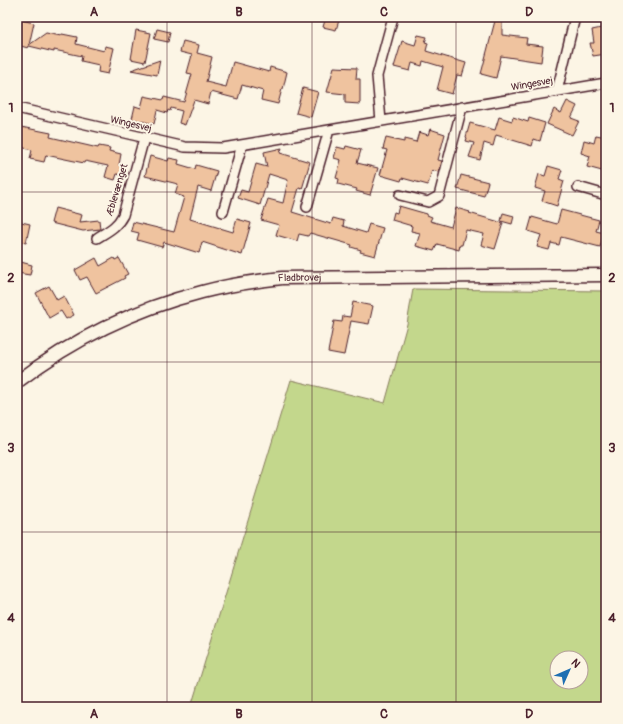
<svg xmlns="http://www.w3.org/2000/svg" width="623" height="724" font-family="Pangolin,sans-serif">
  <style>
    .green { fill: #c3d78c; stroke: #867b5c; fill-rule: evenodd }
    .building { fill: #efc39f; stroke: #4a1f2b }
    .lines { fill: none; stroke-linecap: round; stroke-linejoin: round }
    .street-casing { stroke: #4a1f2b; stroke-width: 12 }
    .secondary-casing { stroke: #4a1f2b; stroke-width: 15 }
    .street { stroke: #fcf5e5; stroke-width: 9 }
    .secondary { stroke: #fcf5e5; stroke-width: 12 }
    .grid { fill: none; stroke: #4a1f2b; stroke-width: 1; stroke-opacity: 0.55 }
    .labels { text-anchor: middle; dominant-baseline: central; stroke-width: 4; stroke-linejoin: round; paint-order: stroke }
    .street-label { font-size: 10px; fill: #4a1f2b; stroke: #fcf5e5 }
    .neatline { fill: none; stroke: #4a1f2b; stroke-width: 1.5 }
    .grid-label { font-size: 13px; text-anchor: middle; font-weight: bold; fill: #4a1f2b }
  </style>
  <rect width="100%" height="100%" fill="#fcf5e5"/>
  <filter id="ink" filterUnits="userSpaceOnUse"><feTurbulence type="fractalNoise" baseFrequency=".025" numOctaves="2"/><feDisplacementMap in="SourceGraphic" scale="8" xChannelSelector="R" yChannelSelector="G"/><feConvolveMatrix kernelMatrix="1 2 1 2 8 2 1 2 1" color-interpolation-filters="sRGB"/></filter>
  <g filter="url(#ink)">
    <path class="green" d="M413,289L606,291V707H191L291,380L385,403L407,324ZM557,658H581V682H557Z"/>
    <path class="building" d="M326,17H340L336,30L323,27Z
      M496,17H502V35L527,38L526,44L543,46L541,62L501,56L496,78L481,74Z
      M21,20L34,23L29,45L46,33L61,36L62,34L77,37L76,44L104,51L105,46L114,48L108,74L98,72L99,65L81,61L82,56L54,50V52L29,46L28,48L17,45V28H19Z
      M606,27V54L593,56L590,43H594L592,30Z
      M157,29L170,32L168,42L154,39Z
      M136,30L151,33L145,62L131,59Z
      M418,35L427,37L425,42L428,43L426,51L466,63L462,76L457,75L452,94L437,90L443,67L423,61L422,66L412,63L410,71L394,67L402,41L415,45Z
      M183,41L199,45L197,53L212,57L206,82L226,87L233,62L269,72L270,67L287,72L283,89H282L278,104L261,100L263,91L242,85L238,99L211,92L208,104L194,100L185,125L179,123L182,111L171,108L170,111L168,110L167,113L157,110L154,124L132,119L135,106L141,108L144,96L163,100L164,97L184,102L192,74L187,73L192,55L180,52Z
      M160,60L157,75L131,70Z
      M334,67L357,68L356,79H360V104L345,103V94L327,92Z
      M303,88L318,92L311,117L296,113Z
      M567,101L577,106L571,118L579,121L572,135L547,124L554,109L561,113Z
      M499,117L512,121L513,117L528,122L529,118L545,123L540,141L534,139L532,146L496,135L493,146L484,143L480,160L469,157L474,143L466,141L467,138L466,137L470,123L495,130Z
      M21,127L51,133L50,137L98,148L99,146L110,148L109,151L121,154L119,165L124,166L122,175L117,174L115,180L105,177L108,166L85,161L84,163L46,155L44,162L30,159L32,150L17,146Z
      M430,129L445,134L438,160L442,161L439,172L432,170L428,185L402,178L401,181L380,175L387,150L383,149L386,138L404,142V139L416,142L419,132L428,135Z
      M596,135L606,137V157L602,171L587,167L590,156L581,153L584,140L594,143Z
      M346,146L361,150L357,163L378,168L370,195L356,191L357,189L338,184L339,179L336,178L341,160L334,158L337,147L345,149Z
      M282,148L280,153L310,162L302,189L299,188L292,212L331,224L333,218L344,221L343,226L366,233L369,224L383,228L375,256L360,252L361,250L351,247L352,245L310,233L308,236L299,234L297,241L276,235L279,225L261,220L268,199L283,203L288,180L269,174L260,205L238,198L241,190L248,192L256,164L267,167L264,152Z
      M150,156L168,161L169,158L179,160L178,164L195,169L196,165L217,171L211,191L198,187L190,219L233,232L237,219L251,223L242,255L202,242L199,253L164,242L162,247L137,240L139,233L131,231L133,222L174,232L184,197L175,194L178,184L145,176Z
      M548,166L562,170L559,179L564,181L557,206L542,201L545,191L535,188L539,174L545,176Z
      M461,175L488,182L484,196L457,189Z
      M399,206L427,214V215L432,217L430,221L451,227L456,208L470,212L469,213L503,223L495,249L481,245L484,234L466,230L462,245H460L459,250L437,244L434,251L416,246L420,233L411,231L412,226L392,220L394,212L397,213Z
      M55,208L82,215L80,222L99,220L100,229L83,231L51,223Z
      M561,210L599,220L596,231L604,233L600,247L561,237L559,245L551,243L549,250L537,247L541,235L528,231L532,217L557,224Z
      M503,213L514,216L512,224L501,221Z
      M17,221L30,224L26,243L17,241Z
      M96,258L100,266L114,258L115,260L119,258L128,274L124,276L125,278L96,293L87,277L80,280L75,270Z
      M17,261L32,265L30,275L17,273Z
      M49,286L57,300L64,296L74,315L66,319L61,311L49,318L36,293Z
      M353,302L373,306L369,324L351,321L344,355L328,352L334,321L342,322L343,316L350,317Z"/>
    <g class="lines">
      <defs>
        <path id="street" d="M557,91L575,17
          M17,108L185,147L223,148L606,83
          M381,121L377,76L393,17
          M578,187L606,195
          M400,195L428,202L439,196L462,107
          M307,207L329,130
          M223,212L242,145
          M97,238C108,231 117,227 123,215L144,138"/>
        <g id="secondary">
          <path id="s1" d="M17,382C72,340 135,309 202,292C228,285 255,281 282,278L606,275"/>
        </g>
      </defs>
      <use href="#street" class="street-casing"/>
      <use href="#secondary" class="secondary-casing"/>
      <use href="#street" class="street"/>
      <use href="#secondary" class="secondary"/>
    </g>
  </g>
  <path class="grid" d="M167,17V707M312,17V707M456,17V707M17,192H606M17,362H606M17,532H606"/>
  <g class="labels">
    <g class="street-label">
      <text transform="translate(532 84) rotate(-10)">Wingesvej</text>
      <text transform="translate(131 124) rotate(13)">Wingesvej</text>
      <text transform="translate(117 190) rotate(-73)">Æblevænget</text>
      <text stroke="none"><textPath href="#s1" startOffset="306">Fladbrovej</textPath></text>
    </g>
  </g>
  <rect width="623" height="724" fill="none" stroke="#fcf5e5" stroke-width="44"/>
  <g transform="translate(569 670) rotate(45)"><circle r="19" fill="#fcf5e5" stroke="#b59f9b"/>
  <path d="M0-3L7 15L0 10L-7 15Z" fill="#1f6fb2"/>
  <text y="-6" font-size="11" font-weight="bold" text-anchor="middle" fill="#4a1f2b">N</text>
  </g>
  <rect x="22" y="22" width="579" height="680" class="neatline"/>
  <g class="grid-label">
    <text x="94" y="16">A</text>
    <text x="239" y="16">B</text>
    <text x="384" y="16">C</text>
    <text x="529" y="16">D</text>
    <text x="11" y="112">1</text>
    <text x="612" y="112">1</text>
    <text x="11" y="282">2</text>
    <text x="612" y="282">2</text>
    <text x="11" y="452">3</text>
    <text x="612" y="452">3</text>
    <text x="11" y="622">4</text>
    <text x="612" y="622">4</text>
    <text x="94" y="718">A</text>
    <text x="239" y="718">B</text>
    <text x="384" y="718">C</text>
    <text x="529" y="718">D</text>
  </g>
</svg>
